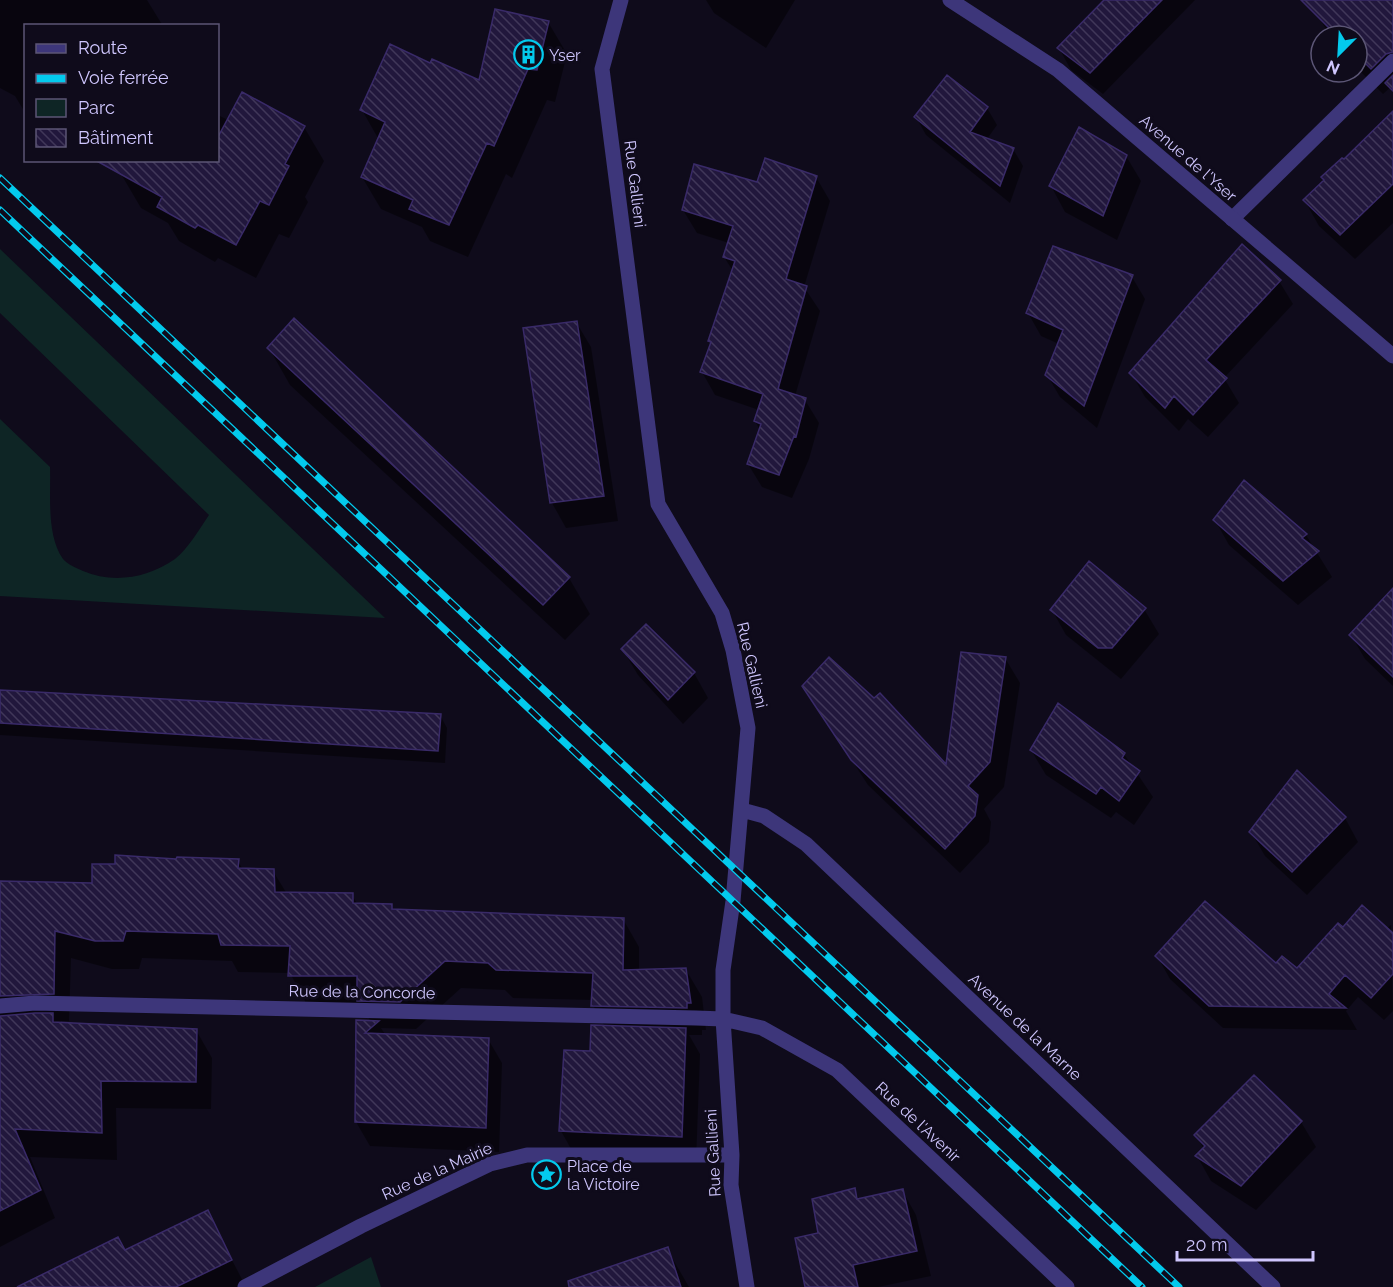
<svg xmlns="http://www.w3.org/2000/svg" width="1393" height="1287" font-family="Raleway,sans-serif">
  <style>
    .green { fill: #0e2525 }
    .shadow { fill: #0007 }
    .building { fill: url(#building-back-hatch); stroke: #392a68; stroke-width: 1.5 }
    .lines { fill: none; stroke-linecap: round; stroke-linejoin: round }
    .service { stroke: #3d367a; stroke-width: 15 }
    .minor { stroke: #3d367a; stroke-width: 15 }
    .rail-casing { stroke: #03caed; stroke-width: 7 }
    .rail { stroke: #0f0b1b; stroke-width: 4.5; stroke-dasharray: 14; stroke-linecap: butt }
    .labels { text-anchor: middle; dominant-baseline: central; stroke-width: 6; stroke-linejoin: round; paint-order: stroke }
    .poi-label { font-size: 16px; fill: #cfc6fe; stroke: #0f0b1b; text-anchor: start }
    .street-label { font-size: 16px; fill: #cfc6fe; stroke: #0f0b1b }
  </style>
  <defs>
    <pattern id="building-back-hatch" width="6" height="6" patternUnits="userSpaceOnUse" patternTransform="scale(1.5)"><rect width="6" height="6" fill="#21173c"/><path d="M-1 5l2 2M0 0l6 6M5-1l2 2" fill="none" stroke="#403759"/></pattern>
  </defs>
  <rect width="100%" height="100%" fill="#0f0b1b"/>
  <path class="green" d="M0,249L385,618L0,596V419L50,467C51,494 46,535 63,559C67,564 76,568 83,571C113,584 148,578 175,559C188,549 200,528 209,515L0,313Z
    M371,1257L381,1287H315Z"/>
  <path class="shadow" d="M0,0H147L163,26H26V114L15,96L0,88Z
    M706,0H795L766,48L714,13Z
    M1108,0H1195L1103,94L1071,70L1059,48Z
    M1331,0H1393V85L1383,94L1357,68V36H1330L1317,14Z
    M548,22L567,54L555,102L547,100L512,178L506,174L468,257L430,241L422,227L381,209L362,177L379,140L362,110L431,65L480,82Z
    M987,108L997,125L987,139L1013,149L1023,166L1010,203L926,135L916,117Z
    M1393,113V223L1355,259L1319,226L1305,201Z
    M218,115L228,120L304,127L324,161L305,197L308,202L289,238L279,234L256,278L218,258L215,262L179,241L168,223L141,208L121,174L218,160Z
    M1126,156L1141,181L1117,240L1065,212L1051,186Z
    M816,177L830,201L804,287L820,311L795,396L805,400L819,423L809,459L792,498L762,487L748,464L760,430L755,421L759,410L715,395L702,372L712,345L709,340L733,271L724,257L729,243L697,233L683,210L758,184Z
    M1054,248L1132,277L1145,299L1097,428L1060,397L1047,375L1059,344L1041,336L1028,313Z
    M1279,281L1293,304L1224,378L1239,403L1208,437L1188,419L1179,431L1145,397L1131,373Z
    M576,322L591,347L618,521L566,528L552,503Z
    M269,348L569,578L590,614L565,640L290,385Z
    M1215,520L1306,535L1332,577L1298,605L1229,545Z
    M1393,606V686L1365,659L1351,635Z
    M1144,609L1159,634L1121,679L1066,635L1052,610Z
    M623,650L694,673L708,698L683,724L638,675Z
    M1005,658L1020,683L1004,787L984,809L991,822L989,842L960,873L868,785L804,687L947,767Z
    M0,692L440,715L447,728L445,763L0,735Z
    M1031,750L1124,754L1153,797L1134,825L1116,812L1111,818L1046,775Z
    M1345,818L1358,842L1307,895L1265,856L1251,832Z
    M178,861H238L243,870L273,871L287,894L352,895L358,905L391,906L394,911L623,919L639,947V971L686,970L702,997L706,1030H702V1035H689L700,1054L696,1162L575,1156L561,1131L591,1052L605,1027L593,1005V1000L513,998L505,990L461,988L416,1029L381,1028L386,1036L488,1039L502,1063L499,1152L370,1146L356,1122L358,1022H371L360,1004L306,1003L290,973L238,972L232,961L142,958L139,969H112L71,958L69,1021H61V1024L196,1030L212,1058L211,1109L116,1108L117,1160L30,1157L55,1218L0,1247V883L93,884Z
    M1391,925L1393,1011L1384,1020L1358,997L1346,1011L1357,1030L1223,1028L1170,979L1157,956L1276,966L1297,970L1343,929H1386Z
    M1254,1077L1301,1122L1316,1147L1256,1210L1211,1181L1197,1156L1204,1149L1196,1136Z
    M854,1190L860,1200L902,1190L916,1215L931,1276L878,1287H807L820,1234Z
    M207,1212L246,1287H20L125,1252Z
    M667,1249L689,1287H610Z"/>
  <path class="building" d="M1104,0H1162L1090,73L1057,48Z
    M1301,0H1393V52L1386,54L1371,69L1357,55V36H1337Z
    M495,9L549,21L537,70L528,69L494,146L487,143L449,225L409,209L413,200L361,177L385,122L360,110L390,44L430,63L432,59L479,80Z
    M947,75L988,107L970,132L1014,148L1000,186L914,117Z
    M1393,75V91L1385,83Z
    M242,92L305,126L285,164L289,166L269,205L260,201L236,245L198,225L195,228L157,207L162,197L95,160H218V137Z
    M1393,111V184L1340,235L1303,200L1324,180L1321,177L1342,158L1344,159Z
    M1079,127L1127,155L1103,216L1049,186Z
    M765,158L817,176L786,279L807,286L778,389L806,398L796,437L794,436L779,475L747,464L761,424L754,421L763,394L700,372L711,342L708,341L735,261L723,257L733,226L682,210L694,164L757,182Z
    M1242,244L1281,280L1206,360L1227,378L1193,415L1174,396L1165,408L1129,373Z
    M1053,246L1133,275L1084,406L1045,375L1063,330L1026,313Z
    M294,318L570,577L543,605L267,348Z
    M577,321L604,496L550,503L523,328Z
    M1244,480L1307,534L1302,538L1319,551L1283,581L1213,520Z
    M1089,561L1146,608L1112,648H1098L1050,610Z
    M1393,588V677L1349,635Z
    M646,624L695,672L668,700L621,649Z
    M961,652L1006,657L990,762L968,786L978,795L975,816L945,849L851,760L802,686L829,657L874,698L880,693L946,764Z
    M0,690L441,714L438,751L0,723Z
    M1058,703L1125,753L1122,758L1140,771L1119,801L1101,787L1096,794L1030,750Z
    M1297,770L1346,817L1292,872L1249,832Z
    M115,855L176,859L177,857L239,859L238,868L274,869L275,892L353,893V903L392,904V909L624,918L623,970L686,968L691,1003H687V1008L591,1006L593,973L496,970L488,963L445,961L400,1002L357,1001V976H288L290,946L221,945L218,934L126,931L123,941H95L55,931L54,994L0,996V881L92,883V864H115Z
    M1205,901L1276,963L1282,956L1297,968L1338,923L1343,927L1362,905L1393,933V974L1371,998L1345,975L1329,994L1346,1008L1209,1006L1155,956Z
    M35,1013H53V1022L197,1029L196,1082L101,1081L102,1133L15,1129L41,1190L0,1211V1016Z
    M356,1020L379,1021L365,1033L489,1038L486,1128L355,1122Z
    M591,1025L686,1028L682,1137L559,1131L564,1050L590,1051Z
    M1254,1075L1302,1121L1241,1186L1195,1156L1205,1146L1194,1135Z
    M855,1188L857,1199L903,1189L917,1251L853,1265L858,1287H805L795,1238L818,1233L812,1199Z
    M208,1210L232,1260L176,1287H17L118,1237L125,1250Z
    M668,1247L681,1287H569L568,1281Z"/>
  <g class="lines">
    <path class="service" d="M1232,219L1393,61"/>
    <path class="minor" d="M621,0L602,69L658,504L722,613L733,650L748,728L733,901L723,970V1019L732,1155L731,1185L747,1287
      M950,0L1058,70L1393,356
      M742,810L764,816L806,844L1273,1287
      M0,1006L35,1003L696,1018L723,1019L762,1028L837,1070L1067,1287
      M245,1287L361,1226L490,1164L527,1155H732"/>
    <defs>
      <path id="rail" d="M0,178L1179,1287
        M0,210L1142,1287"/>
    </defs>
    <use href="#rail" class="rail-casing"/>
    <use href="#rail" class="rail"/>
  </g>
  <defs>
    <symbol id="building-ring" viewBox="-11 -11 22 22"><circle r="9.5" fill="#0f0b1b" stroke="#03caed" stroke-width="1.5"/><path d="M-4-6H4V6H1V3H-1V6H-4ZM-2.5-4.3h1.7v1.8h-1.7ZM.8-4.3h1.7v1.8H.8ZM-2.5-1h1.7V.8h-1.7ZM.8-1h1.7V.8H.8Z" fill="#03caed"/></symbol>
    <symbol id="sight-ring" viewBox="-11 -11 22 22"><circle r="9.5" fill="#0f0b1b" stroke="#03caed" stroke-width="1.5"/><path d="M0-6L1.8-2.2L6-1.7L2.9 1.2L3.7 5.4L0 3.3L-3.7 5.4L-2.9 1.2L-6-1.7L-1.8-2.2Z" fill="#03caed"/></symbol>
  </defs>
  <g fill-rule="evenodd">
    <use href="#building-ring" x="512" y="38" width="33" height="33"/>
    <use href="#sight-ring" x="530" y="1158" width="33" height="33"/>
  </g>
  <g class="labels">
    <g class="poi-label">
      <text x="549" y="55">Yser</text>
      <text x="567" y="1166">Place de<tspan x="567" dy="18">la Victoire</tspan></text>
    </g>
    <g class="street-label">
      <text transform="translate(1188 158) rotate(41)">Avenue de l'Yser</text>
      <text transform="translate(635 184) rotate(83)">Rue Gallieni</text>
      <text transform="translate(752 665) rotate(77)">Rue Gallieni</text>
      <text transform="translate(362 992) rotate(1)">Rue de la Concorde</text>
      <text transform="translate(1025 1027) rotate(43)">Avenue de la Marne</text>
      <text transform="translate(918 1122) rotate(43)">Rue de l'Avenir</text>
      <text transform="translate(713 1153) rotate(-93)">Rue Gallieni</text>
      <text transform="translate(437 1171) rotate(-24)">Rue de la Mairie</text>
    </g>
  </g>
  <rect x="24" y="24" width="195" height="138" fill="#0f0b1b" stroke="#5c5676" stroke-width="1.5"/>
  <rect x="36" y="44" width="30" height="9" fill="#3d367a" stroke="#5c5676" stroke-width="1.5"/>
  <text x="78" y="54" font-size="18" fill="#cfc6fe">Route</text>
  <rect x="36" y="74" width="30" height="9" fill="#03caed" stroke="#5c5676" stroke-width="1.5"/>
  <text x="78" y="84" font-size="18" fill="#cfc6fe">Voie ferrée</text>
  <rect x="36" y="99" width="30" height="18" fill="#0e2525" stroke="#5c5676" stroke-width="1.5"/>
  <text x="78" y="114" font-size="18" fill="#cfc6fe">Parc</text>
  <rect x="36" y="129" width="30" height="18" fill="url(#building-back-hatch)" stroke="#5c5676" stroke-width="1.5"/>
  <text x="78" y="144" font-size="18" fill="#cfc6fe">Bâtiment</text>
  <g transform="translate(1339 54) rotate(204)"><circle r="28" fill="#0f0b1b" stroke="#5c5676" stroke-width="1.5"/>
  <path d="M0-4.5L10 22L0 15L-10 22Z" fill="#03caed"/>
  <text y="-9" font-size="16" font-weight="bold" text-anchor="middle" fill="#cfc6fe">N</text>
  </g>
  <path d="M1177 1251v9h136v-9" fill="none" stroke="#cfc6fe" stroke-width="3"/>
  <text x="1186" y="1251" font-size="18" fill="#cfc6fe" stroke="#0f0b1b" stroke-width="4.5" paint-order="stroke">20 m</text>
</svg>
